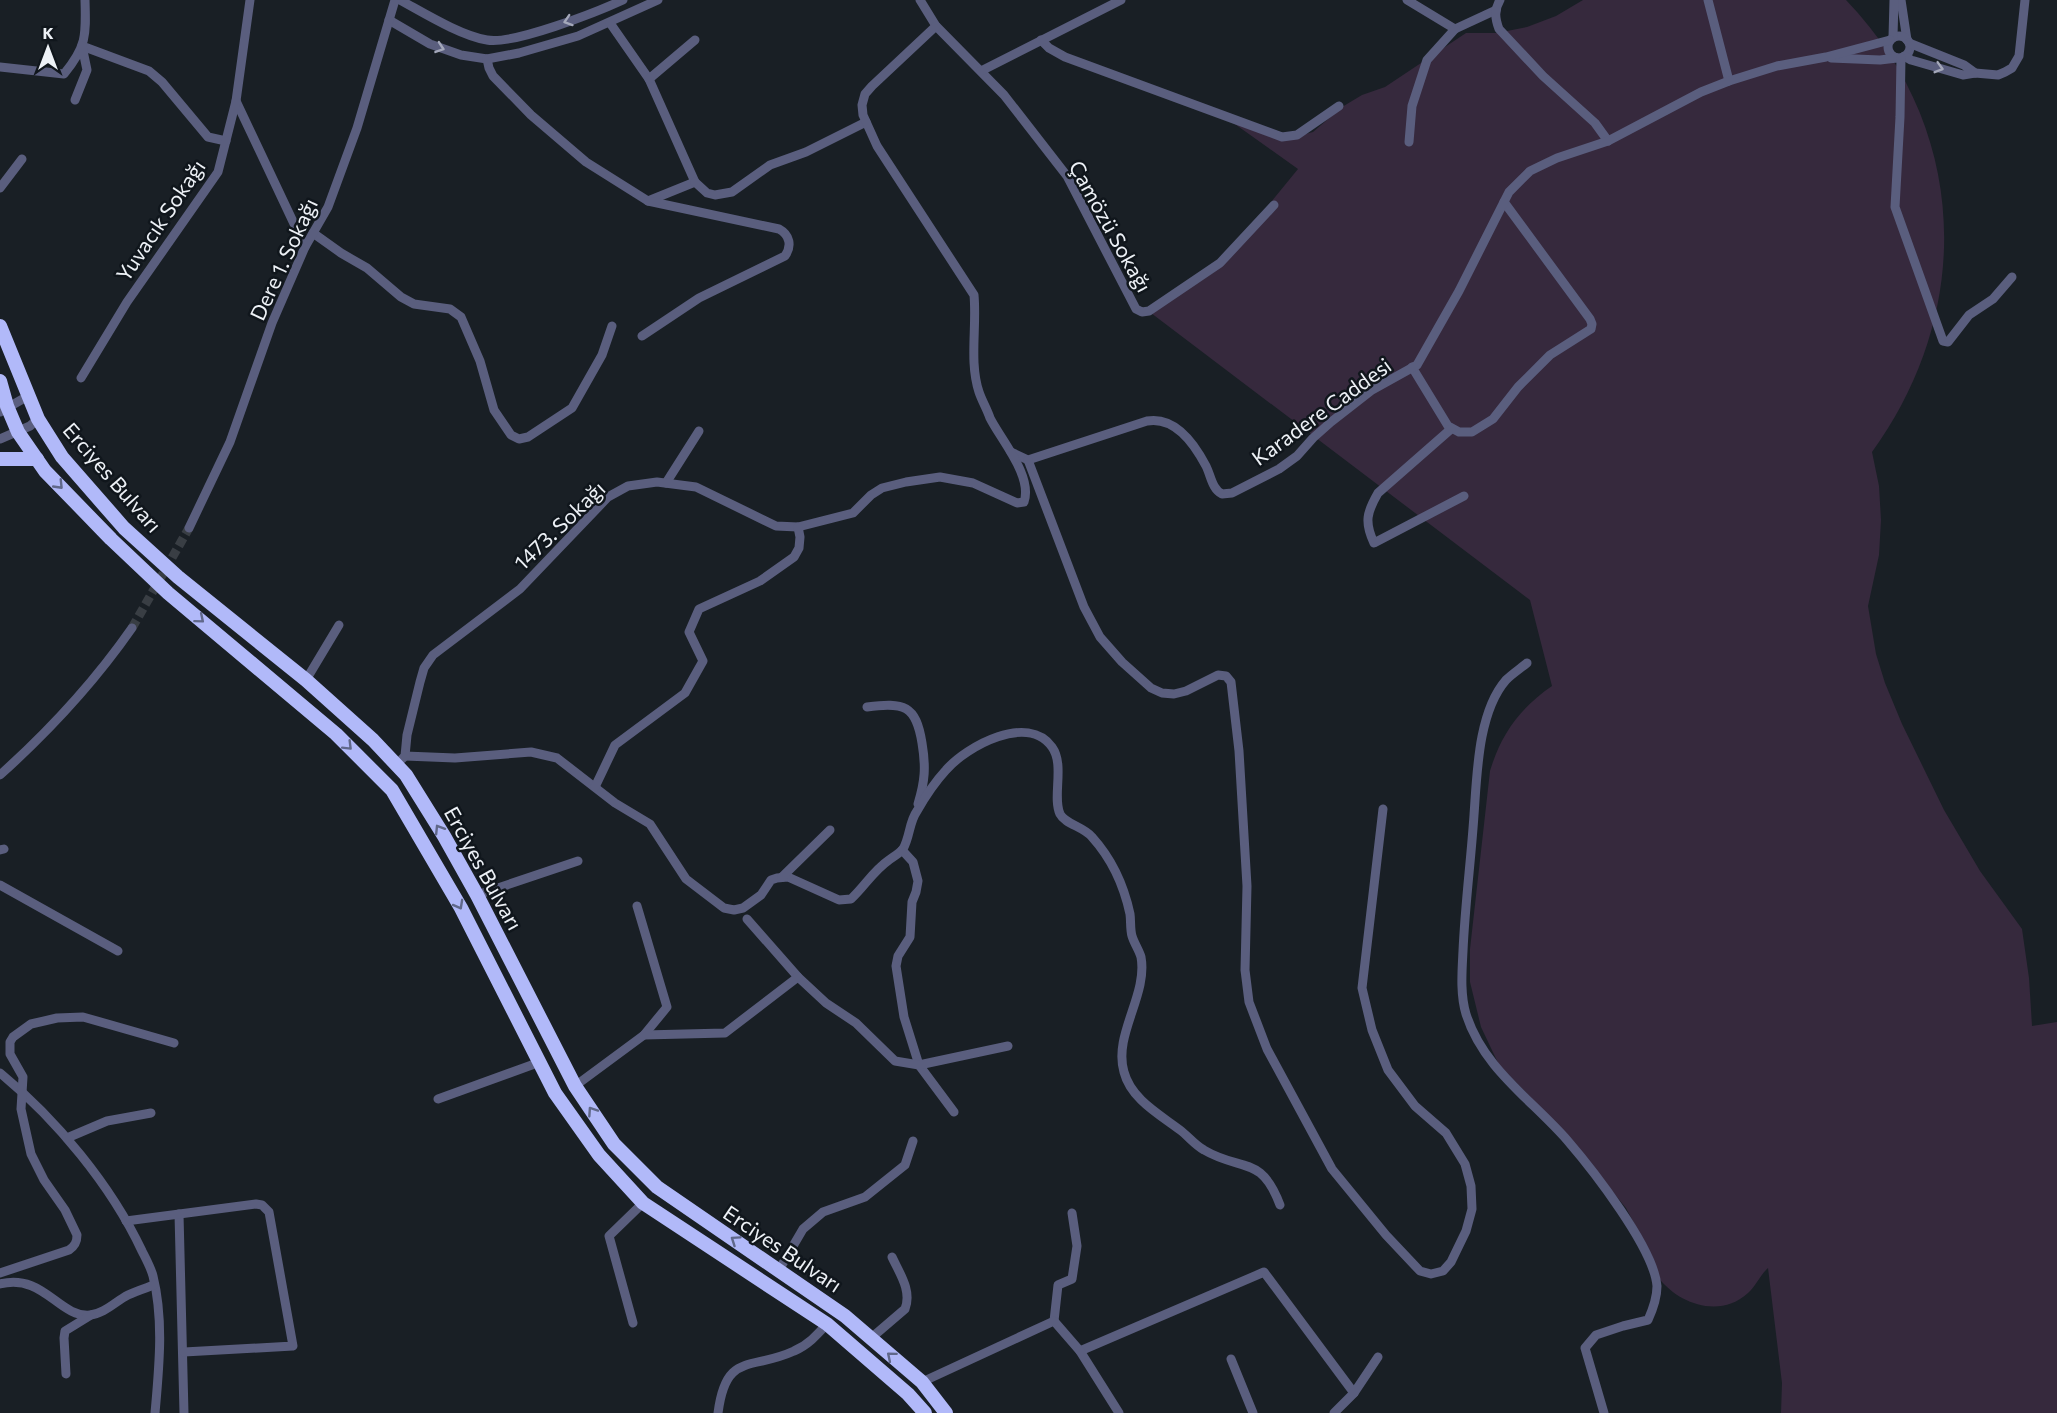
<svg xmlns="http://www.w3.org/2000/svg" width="2057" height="1413" font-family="Commissioner,sans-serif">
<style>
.green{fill:#36293d}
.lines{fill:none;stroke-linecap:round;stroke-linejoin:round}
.minor-tunnel{stroke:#393e44;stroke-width:9;stroke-dasharray:9 4.5;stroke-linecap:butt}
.minor{stroke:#5a5e7e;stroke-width:9}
.highway{stroke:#b1b9f9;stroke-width:14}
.oneway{stroke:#a4a8ba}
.oneway2{stroke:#60688a}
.labels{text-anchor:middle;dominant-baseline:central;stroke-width:5;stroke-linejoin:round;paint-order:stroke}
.street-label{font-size:21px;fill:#edf1f6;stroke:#10161c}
</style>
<rect width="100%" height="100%" fill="#191f25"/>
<path class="green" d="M1583,0h263c123,128 129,310 26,452l7,34 2,34 -2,35 -11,51 8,48 9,29 17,41 42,86 36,61 42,58 7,49 3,48 25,-4v391h-276l1,-30 -14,-115c-8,7 -12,18 -20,25 -28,26 -70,11 -90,-16l-16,-39 -16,-30 -36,-44 -42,-49 -49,-50 -18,-38 -11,-45v-33l20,-178c11,-37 30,-63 62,-85l-22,-86 -379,-287 63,-41 84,-103 -66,-47 66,14 15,-4 29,-25 20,-12 23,-8 81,-54h31l30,-6 29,-11z"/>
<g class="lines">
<path class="minor-tunnel" d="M132,628l57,-100"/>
<g class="minor">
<path d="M400,0c24,13 61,36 87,40 26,5 110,-28 136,-40"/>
<path d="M920,0l16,26 68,69 63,81 69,133 6,3 7,-1 71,-48 54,-58"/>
<path d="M1407,0l48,29 41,-19"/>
<path d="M1500,0c-6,10 -5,18 -1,29l44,47 52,47 13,18"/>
<path d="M1708,0l21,81"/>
<path d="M1901,0l6,40"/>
<path d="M389,20l41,24 31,11 26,4 32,-6 59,-17 80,-36"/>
<path d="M610,23l39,56 46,103 -47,19"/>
<circle cx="1899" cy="47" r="11"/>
<path d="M1893,37l1,-37"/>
<path d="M1041,40l8,8 16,9 217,80 15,-2 42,-29"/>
<path d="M1909,43l55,22 11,8"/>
<path d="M82,46l67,25 13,11 46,55 18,4"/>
<path d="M1904,56l7,4 52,15 12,-2 23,2 7,-3 7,-4 7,-12 6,-56"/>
<path d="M1831,58l49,2 17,-2"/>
<path d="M1901,58l-1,59 -5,90 48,134 5,1 21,-27 24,-16 19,-22"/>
<path d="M487,59l2,9 4,8 38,39 55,47 62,39 131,28c11,6 13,17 6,27l-86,42 -57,38"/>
<path d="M0,67l64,7c23,-28 22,-39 21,-74"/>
<path d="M981,71l140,-71"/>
<path d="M649,79l46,-39"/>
<path d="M75,100l12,-30 -5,-24"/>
<path d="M236,101l69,146"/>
<path d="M1409,142l3,-36 15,-46 28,-31"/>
<path d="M695,182l12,11 8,2 17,-3 38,-27 36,-13 60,-30"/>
<path d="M0,188l22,-29"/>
<path d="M313,233l28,20 26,15 34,29 13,7 36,5 11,8 19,44 14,49 17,25 8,4 9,-2 44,-29 30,-53 10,-29"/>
<path d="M1412,367l36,59 11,6h13l21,-13 25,-32 32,-32 41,-26 1,-5 -2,-5 -86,-117"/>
<path d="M81,378l46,-76 91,-130 18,-71 14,-101"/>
<path d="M0,412l28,-16"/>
<path d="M1451,429l-73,64c-11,19 -14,29 -4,50l90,-47"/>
<path d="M0,439l30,-13 8,-7"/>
<path d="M1011,452l17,8 119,-39c28,-5 47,22 59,45 5,10 6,23 16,28l10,-1 47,-24 18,-13 16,-18 18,-16 41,-32 45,-25 42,-74 50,-99 21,-21 27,-13 51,-17 93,-49 28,-11 48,-15 49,-9 64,-17"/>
<path d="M1028,460l56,147 16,30 22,25 29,26 11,5 12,1 12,-3 32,-16 8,1 5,6 8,69 8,135 -2,84 4,32 18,47 65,120 54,66 34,36 11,3 12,-3 8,-9 15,-31 6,-22 -1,-23 -6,-22 -19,-31 -31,-27 -27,-36 -16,-40 -10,-42 21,-179"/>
<path d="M666,483l33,-52"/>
<path d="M189,528l41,-86 42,-119 33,-76 23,-40 29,-79 38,-128"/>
<path d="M1527,663c-6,5 -15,11 -21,17 -28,32 -29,94 -32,135 -3,45 -9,90 -11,136 -1,20 -3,43 3,63 17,54 65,85 101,126 25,29 87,108 90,146 0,12 -4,23 -9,34l-25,6 -27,9 -11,13 19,65"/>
<path d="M306,680l33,-55"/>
<path d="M867,707c37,-5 49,-2 55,36 4,24 3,38 -4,61"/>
<path d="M405,756l50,2 76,-6 26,6 58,45 35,21 36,55 38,29 10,2 9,-2 18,-13 10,-15 6,-2 11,-1 51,23 12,-1c14,-13 22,-28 38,-39 4,-3 11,-7 14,-11 7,-12 6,-27 14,-38 8,-14 18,-29 29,-41 21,-24 82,-57 106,-23 13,18 0,50 8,67 5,10 24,13 32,23 19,21 32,49 38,77 1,7 0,15 2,22 2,7 7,14 9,21 7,38 -28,78 -17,115 7,27 35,42 56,58 8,6 15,15 24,20 37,22 57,4 76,55"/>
<path d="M402,759l3,-3 2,-21 13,-53 4,-14 9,-13 87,-66 88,-92 20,-11 29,-4 39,5 80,39 22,1 55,-14 18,-18 11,-7 24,-6 34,-5 33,6 44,20 7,-1c9,-26 -23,-62 -34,-84 -3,-9 -8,-17 -11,-26 -10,-30 -2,-65 -5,-97l-97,-149 -14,-31 -1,-10 3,-11 7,-8 64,-60"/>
<path d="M0,775c49,-44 95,-94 132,-147"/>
<path d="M595,787l20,-42 70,-52 18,-32 -14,-29 10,-23 61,-28 34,-24 5,-9 1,-11 -2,-10"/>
<path d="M0,850l4,-1"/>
<path d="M902,850l11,12 5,19 -2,11 -4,10 -2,35 -12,19 -2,10 8,51 15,48 35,47"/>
<path d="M782,877l48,-47"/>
<path d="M0,885l118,66"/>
<path d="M477,895l101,-34"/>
<path d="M747,919l51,58 28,26 30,20 39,38 24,4 89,-19"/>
<path d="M644,1035l81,-2 73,-56"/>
<path d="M0,1073c56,46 111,112 142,178 4,8 9,17 11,25 11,44 6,92 2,137"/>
<path d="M575,1086l69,-51 23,-28 -30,-101"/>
<path d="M438,1099l102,-37"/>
<path d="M67,1138l40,-17 44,-8"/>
<path d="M179,1214l5,199"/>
<path d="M126,1221l130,-17 6,1 7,7 24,134 -109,6"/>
<path d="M779,1270l24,-41 20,-17 42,-15 40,-32 8,-24"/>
<path d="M0,1273l69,-23c6,-4 8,-8 8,-15l-12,-25 -21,-30 -13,-26 -10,-45 2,-32 -13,-23v-12l3,-5 18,-13 26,-6 26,-1 91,26"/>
<path d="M0,1284c44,-11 59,34 90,31 14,-1 26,-14 38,-20 8,-4 18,-7 26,-10"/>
<path d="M1054,1321l4,-36 14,-6 5,-33 -5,-33"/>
<path d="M633,1323l-24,-87 34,-33"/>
<path d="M870,1339l35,-30c7,-18 -5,-35 -13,-52"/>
<path d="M1080,1351l184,-79 90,121"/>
<path d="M1231,1359l22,54"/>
<path d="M66,1374l-2,-36 1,-7 26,-16"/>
<path d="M922,1382l132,-61 26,30 39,62"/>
<path d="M718,1413c8,-62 33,-42 76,-62 14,-6 23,-16 33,-27"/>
<path d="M1334,1413l20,-20 24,-36"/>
</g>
<g class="highway">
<path d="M0,326l38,93 24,38 62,71 54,49 128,103 67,60 33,35 38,61 33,59 98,191 39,58 43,43 188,129 77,66 24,31"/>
<path d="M0,381l7,25 11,26 27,39 66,68 57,54 168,141 56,56 69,118 94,185 44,62 44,48 184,121 81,70 17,19"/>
<path d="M0,459h37"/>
</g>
</g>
<defs><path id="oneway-chevron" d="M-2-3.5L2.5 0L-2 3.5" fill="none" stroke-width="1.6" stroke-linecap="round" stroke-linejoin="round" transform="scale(1.5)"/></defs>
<g class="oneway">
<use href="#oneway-chevron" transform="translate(568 21) rotate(162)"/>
<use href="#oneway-chevron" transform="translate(440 48) rotate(19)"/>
<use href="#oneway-chevron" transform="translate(1939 68) rotate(16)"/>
</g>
<g class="oneway2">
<use href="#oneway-chevron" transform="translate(59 485) rotate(46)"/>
<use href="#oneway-chevron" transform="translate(200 619) rotate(40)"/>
<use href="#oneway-chevron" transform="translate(348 746) rotate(45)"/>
<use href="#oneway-chevron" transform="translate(439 829) rotate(-122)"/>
<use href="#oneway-chevron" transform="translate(459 905) rotate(61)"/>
<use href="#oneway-chevron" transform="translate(592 1111) rotate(-124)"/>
<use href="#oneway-chevron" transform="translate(735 1240) rotate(-146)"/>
<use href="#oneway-chevron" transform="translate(891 1356) rotate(-140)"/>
</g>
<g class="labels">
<g class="street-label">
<text transform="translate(160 220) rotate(-56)">Yuvacık Sokağı</text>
<text transform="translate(1111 226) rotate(61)">Çamözü Sokağı</text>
<text transform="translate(283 259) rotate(-65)">Dere 1. Sokağı</text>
<text transform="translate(1321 411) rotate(-36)">Karadere Caddesi</text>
<text transform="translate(113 477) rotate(49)">Erciyes Bulvarı</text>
<text transform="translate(559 525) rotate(-44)">1473. Sokağı</text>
<text transform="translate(484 868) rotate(61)">Erciyes Bulvarı</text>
<text transform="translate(783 1248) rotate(34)">Erciyes Bulvarı</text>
</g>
</g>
<g transform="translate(48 48)" stroke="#10161c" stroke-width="4.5" paint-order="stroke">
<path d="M0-4.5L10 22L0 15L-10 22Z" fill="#edf1f6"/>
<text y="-9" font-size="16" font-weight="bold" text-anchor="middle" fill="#edf1f6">K</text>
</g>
</svg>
